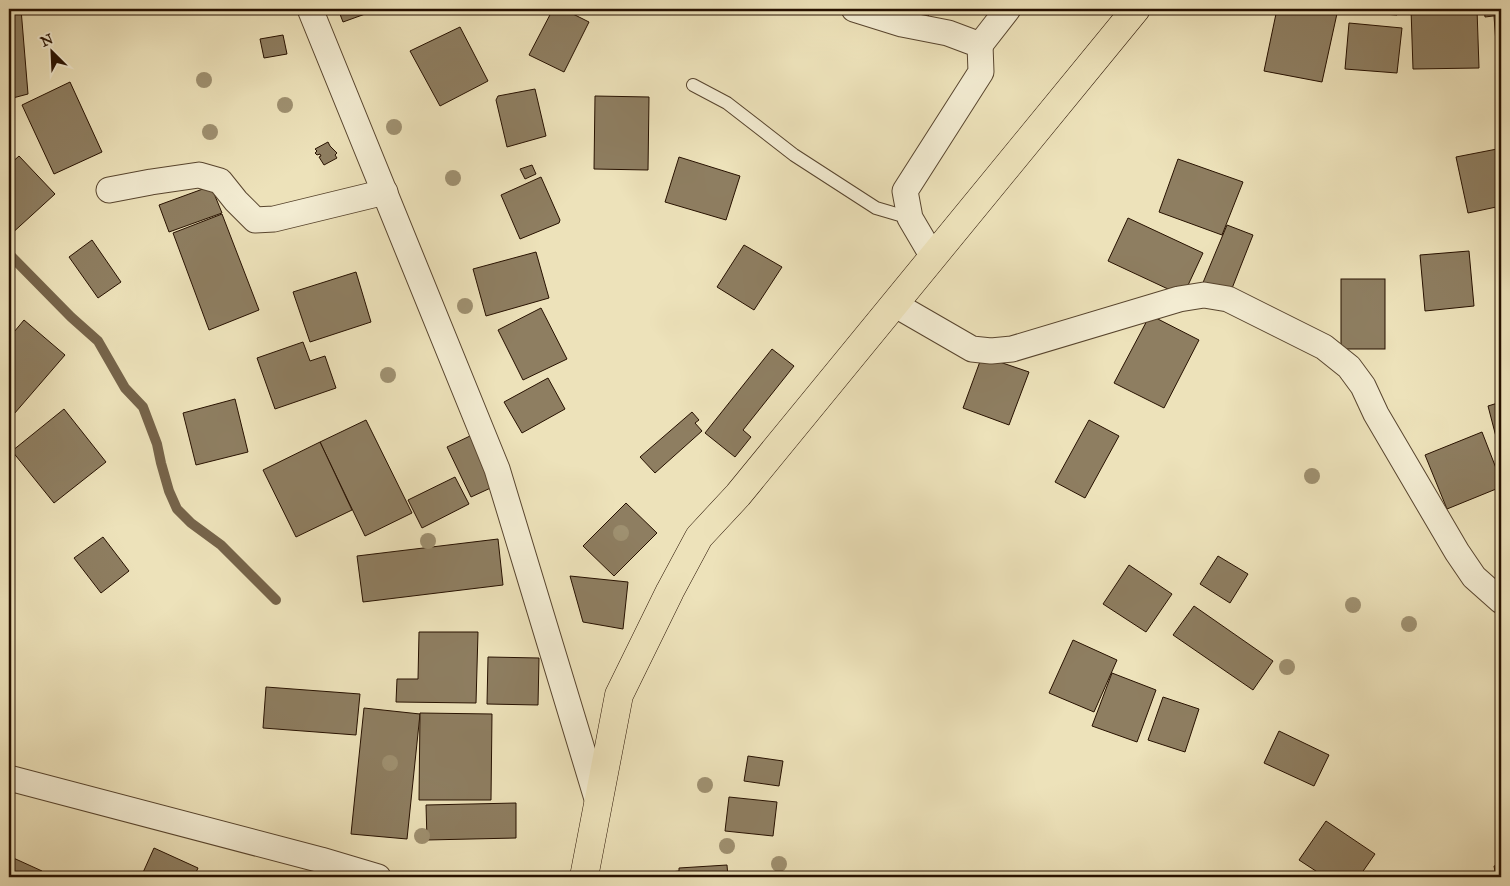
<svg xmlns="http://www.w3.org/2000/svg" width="1510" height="886" font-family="'IM FELL Great Primer',serif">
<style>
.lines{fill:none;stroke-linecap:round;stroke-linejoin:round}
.stream{stroke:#76644a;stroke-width:10}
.building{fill:#8e7e61;stroke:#271100}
.lane-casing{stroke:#58452e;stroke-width:14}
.street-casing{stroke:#58452e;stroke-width:27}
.primary-casing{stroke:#271100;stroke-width:29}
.lane{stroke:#f3ecd2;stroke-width:12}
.street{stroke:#f3ecd2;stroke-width:25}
.primary{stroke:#ede2ba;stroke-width:28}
.tree{fill:#9f9171}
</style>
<rect width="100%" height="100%" fill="#ede2ba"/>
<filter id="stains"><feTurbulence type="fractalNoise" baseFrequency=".004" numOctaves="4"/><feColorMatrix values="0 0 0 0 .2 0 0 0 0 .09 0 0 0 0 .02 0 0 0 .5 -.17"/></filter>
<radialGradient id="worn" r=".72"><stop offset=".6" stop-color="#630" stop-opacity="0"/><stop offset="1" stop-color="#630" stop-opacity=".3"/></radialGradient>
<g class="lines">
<path class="stream" d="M9,254l62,63 27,24 27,47 18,19 14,37 4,19 8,28 8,18 14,14 30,22 55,55"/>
</g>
<g class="building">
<path d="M9,9h12l7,85 -19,5z"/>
<path d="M338,9h41l-36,13z"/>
<path d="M553,9h10l26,13 -25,50 -35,-17z"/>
<path d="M884,9h47l-6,15z"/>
<path d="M1277,9h61l-16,73 -58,-11z"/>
<path d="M1371,9h27l-1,6 -27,-2z"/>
<path d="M1411,9h66l2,59 -66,1z"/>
<path d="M1484,9h17v6l-16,2z"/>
<path d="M1501,15v41l-4,1 -3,-41z"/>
<path d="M1349,23l53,5 -5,45 -52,-4z"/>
<path d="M460,27l28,54 -48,25 -30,-55z"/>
<path d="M283,35l4,19 -23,4 -4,-19z"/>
<path d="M70,82l32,70 -48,22 -32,-69z"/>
<path d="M535,89l11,47 -39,11 -11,-47 2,-4z"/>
<path d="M595,96l54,1 -1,73 -54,-1z"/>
<path d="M328,142l2,4 7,7 -2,2 2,3 -13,7 -5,-8 2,-1 -1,-2 -3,1 -2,-2 2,-2 -2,-2z"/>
<path d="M1497,149l4,18v39l-33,7 -12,-56z"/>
<path d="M19,156l36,38 -46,42v-71z"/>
<path d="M679,157l61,19 -14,44 -61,-18z"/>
<path d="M1178,159l65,23 -21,53 -63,-23z"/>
<path d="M532,165l4,9 -11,5 -5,-10z"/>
<path d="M541,177l19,43 -1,3 -39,16 -19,-44z"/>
<path d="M211,186l11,27 -53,19 -10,-27z"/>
<path d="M222,214l37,96 -50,20 -36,-97z"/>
<path d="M1128,218l75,35 -20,43 -75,-35z"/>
<path d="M1227,225l26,10 -24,61 -27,-11z"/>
<path d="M92,240l29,42 -23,16 -29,-41z"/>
<path d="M744,245l38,22 -28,43 -37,-23z"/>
<path d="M1469,251l5,55 -49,5 -5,-56z"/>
<path d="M536,252l13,46 -63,18 -13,-47z"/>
<path d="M356,272l15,50 -61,20 -17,-50z"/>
<rect x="1341" y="279" width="44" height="70"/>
<path d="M541,308l26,51 -44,21 -25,-50z"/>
<path d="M1150,315l49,25 -35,68 -50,-25z"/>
<path d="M24,320l41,35 -51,59 -5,-4v-72z"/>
<path d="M303,342l7,19 15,-5 11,32 -61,21 -18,-51z"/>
<path d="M772,349l22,17 -51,64 8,7 -16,20 -30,-24z"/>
<path d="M982,356l47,16 -20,53 -46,-17z"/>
<path d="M548,378l17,31 -43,24 -18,-31z"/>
<path d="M235,399l13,53 -52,13 -13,-52z"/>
<path d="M1501,402v54l-13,-50z"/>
<path d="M64,409l42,53 -52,41 -42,-52z"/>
<path d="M692,412l7,8 -4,3 7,8 -47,42 -15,-16z"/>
<path d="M366,420l46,93 -47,23 -45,-94z"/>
<path d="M1089,420l30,16 -34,62 -30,-16z"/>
<path d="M1482,432l19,49v6l-54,22 -22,-54z"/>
<path d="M470,436l25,50 -24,11 -24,-50z"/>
<path d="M320,442l32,68 -56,27 -33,-67z"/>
<path d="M455,477l14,27 -47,24 -14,-28z"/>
<path d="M626,503l31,30 -43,43 -31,-30z"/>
<path d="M103,537l26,34 -28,22 -27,-35z"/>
<path d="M498,539l5,46 -140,17 -6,-46z"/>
<path d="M1218,556l30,18 -18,29 -30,-19z"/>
<path d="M1129,565l43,29 -26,38 -43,-28z"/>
<path d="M570,576l58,6 -5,47 -40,-7z"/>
<path d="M1194,606l79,55 -20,29 -80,-55z"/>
<path d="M419,632h59l-2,71 -80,-1 1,-23h21z"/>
<path d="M1073,640l44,20 -23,52 -45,-19z"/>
<path d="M488,657l51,1 -1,47 -51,-1z"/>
<path d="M1112,673l44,17 -19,52 -45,-16z"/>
<path d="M266,687l94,7 -4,41 -93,-7z"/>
<path d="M1163,697l36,12 -14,43 -37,-12z"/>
<path d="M364,708l56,6 -13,125 -56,-5z"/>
<path d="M420,713l72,1 -1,86h-72z"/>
<path d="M1279,731l50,24 -15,31 -50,-23z"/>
<path d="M748,756l35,5 -4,25 -35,-5z"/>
<path d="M729,797l48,5 -4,34 -48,-5z"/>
<path d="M516,803v35l-89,2 -1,-35z"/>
<path d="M1326,821l49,33 -16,23h-34l-26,-17z"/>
<path d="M154,848l44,20 -4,9h-53z"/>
<path d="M9,856l33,15 -4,6h-29z"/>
<path d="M1501,864v13h-5l-2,-11z"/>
<path d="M727,865l1,12h-73l-1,-3 25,-3v-3z"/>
</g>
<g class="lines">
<g class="lane-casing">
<path id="lane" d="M693,85l34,18 67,52 82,53 34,10"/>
</g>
<g class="street-casing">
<g id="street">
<path d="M310,9l187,460 101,333"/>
<path d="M854,9l48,15 46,9 32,12 1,27 -76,119 5,27 23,39"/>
<path d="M980,45l28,-36"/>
<path d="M109,190l42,-8 48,-7 21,6 16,20 19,19 19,-1 111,-27"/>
<path d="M894,304l78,45 19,2 21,-2 167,-50 25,-4 24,4 96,48 25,20 14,19 13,28 81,138 17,25 27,24"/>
<path d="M9,778l312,82 57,17"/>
</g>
</g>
<g class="primary-casing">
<path id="primary" d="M584,877l35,-182 51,-104 29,-54 39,-42 398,-486"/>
</g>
<use href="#lane" class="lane"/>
<use href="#street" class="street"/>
<use href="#primary" class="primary"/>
</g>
<g class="tree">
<circle cx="204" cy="80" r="8"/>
<circle cx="285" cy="105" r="8"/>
<circle cx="394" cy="127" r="8"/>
<circle cx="210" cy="132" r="8"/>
<circle cx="453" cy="178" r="8"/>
<circle cx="465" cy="306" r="8"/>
<circle cx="388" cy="375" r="8"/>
<circle cx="1312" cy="476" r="8"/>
<circle cx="621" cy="533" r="8"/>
<circle cx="428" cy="541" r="8"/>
<circle cx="1353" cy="605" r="8"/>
<circle cx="1409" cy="624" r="8"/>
<circle cx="1287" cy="667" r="8"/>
<circle cx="390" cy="763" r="8"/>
<circle cx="705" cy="785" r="8"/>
<circle cx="422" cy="836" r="8"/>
<circle cx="727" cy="846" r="8"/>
<circle cx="779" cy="864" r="8"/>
</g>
<rect width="1510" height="886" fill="none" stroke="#ede2ba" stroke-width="30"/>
<rect x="10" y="10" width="1490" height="866" fill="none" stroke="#271100" stroke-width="2.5"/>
<rect x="15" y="15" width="1480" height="856" fill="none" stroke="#271100"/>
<g transform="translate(52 52) rotate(336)" stroke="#f3ecd2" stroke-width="4" paint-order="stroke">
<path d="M0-4L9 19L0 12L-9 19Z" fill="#271100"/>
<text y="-8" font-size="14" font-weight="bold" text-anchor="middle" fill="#271100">N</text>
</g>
<rect width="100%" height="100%" filter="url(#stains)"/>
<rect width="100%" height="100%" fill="url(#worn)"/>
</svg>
